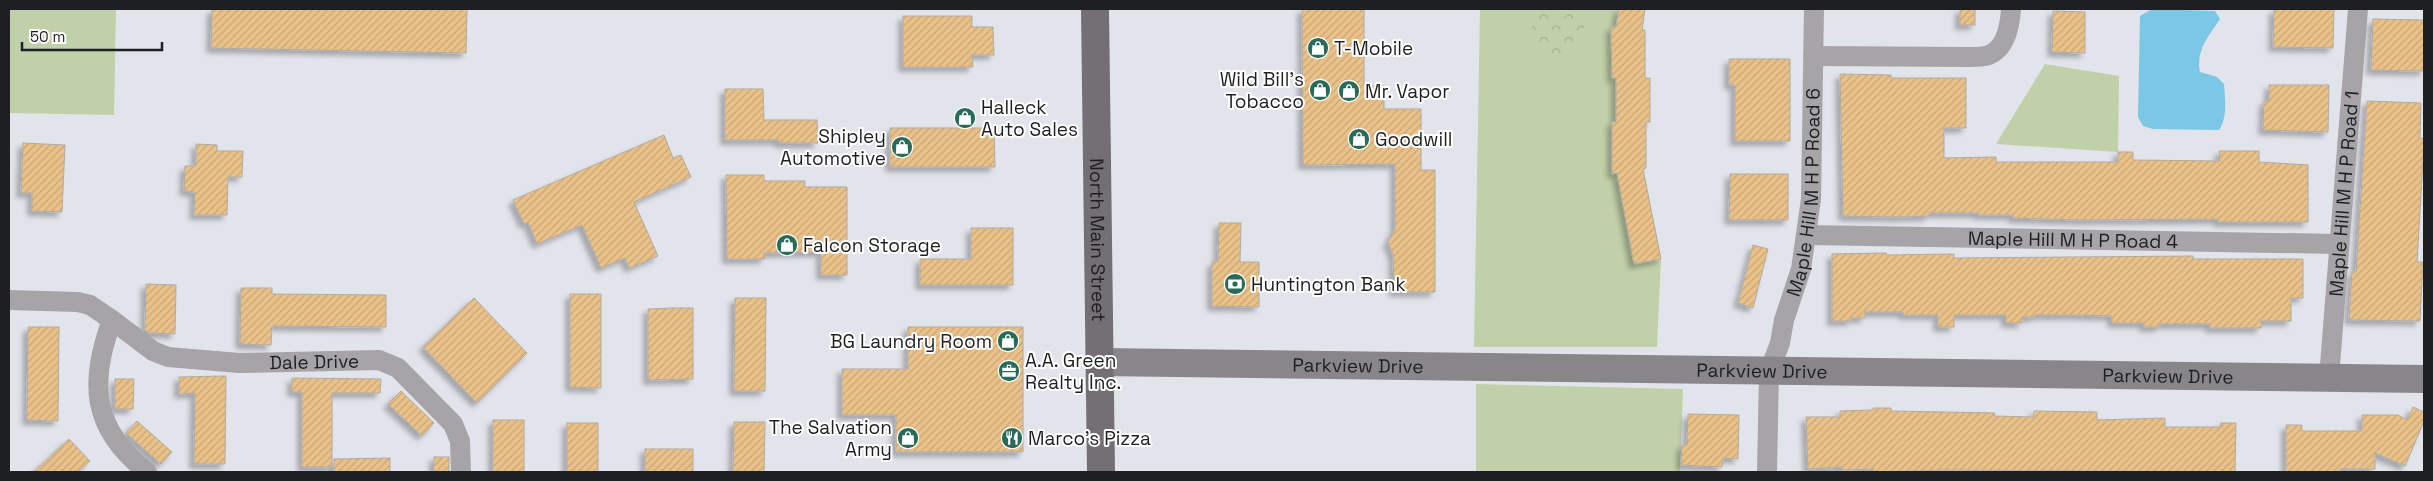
<svg xmlns="http://www.w3.org/2000/svg" width="2433" height="481" font-family="'Space Grotesk',sans-serif">
<style>
.green{fill:#c0d0a9}
.forest{fill:url(#forest-crowns)}
.water{fill:#7bc7e6}
.building{fill:url(#building-hatch);stroke:#b0aba5;filter:url(#shadow)}
.lines{fill:none;stroke-linecap:round;stroke-linejoin:round}
.street{stroke:#a7a4a7;stroke-width:20}
.secondary{stroke:#898689;stroke-width:28}
.primary{stroke:#736f74;stroke-width:28}
.labels{text-anchor:middle;dominant-baseline:central;stroke-width:4;stroke-linejoin:round;paint-order:stroke}
.poi-label{font-size:19px;fill:#1e1f22;stroke:#fff;text-anchor:start}
.street-label{font-size:19px;fill:#1e1f22;stroke:#fff}
</style>
<defs>
<pattern id="forest-crowns" width="20" height="18" patternUnits="userSpaceOnUse" patternTransform="scale(1.25)"><rect width="20" height="18" fill="#c0d0a9"/><path d="M2 6a3 3 0 1 1 6 0M12 15a3 3 0 1 1 6 0" fill="none" stroke="#a5b291"/></pattern>
<pattern id="building-hatch" width="6" height="6" patternUnits="userSpaceOnUse" patternTransform="scale(1.25)"><rect width="6" height="6" fill="#eac289"/><path d="M-1 1l2-2M0 6l6-6M5 7l2-2" fill="none" stroke="#c8a676"/></pattern>
<filter id="shadow"><feDropShadow dx="-4.5" dy="4.5" stdDeviation="2.5" flood-color="#0004"/></filter>
</defs>
<rect width="100%" height="100%" fill="#e2e4eb"/>
<g class="green">
<path d="M9,9h107l-2,106 -105,-2z"/>
<path d="M1480,9h139l-3,18h-5l1,51h4v44h-4v51h5l17,91 27,-5 -4,88h-183z"/>
<path d="M2045,64l74,12 -1,76 -122,-8z"/>
<path d="M1476,384l207,5 -3,83h-204z"/>
</g>
<path class="forest" d="M1530,9h54l3,4 -3,16 -16,23 -17,2 -18,-14z"/>
<path class="water" d="M2152,9l63,2 5,8c-12,18 -24,31 -20,53l17,5 7,7c1,15 4,33 -5,46l-66,-1 -10,-3 -5,-9 2,-101z"/>
<g class="building">
<path d="M212,9h255l-1,44 -255,-5z"/>
<path d="M1302,9h62v77h20v23h37v61h14v122h-41l-1,-37 -5,-13 7,-13v-65l-92,1z"/>
<path d="M1619,9h26l-3,21h3v48h5v44h-4v46l-3,1 18,90 -27,5 -17,-91 -5,1v-52h4v-44h-4l-1,-51h5z"/>
<rect x="1960" y="9" width="15" height="16"/>
<path d="M2274,9h60l-1,39 -60,-1z"/>
<path d="M2053,11l32,1v41l-33,-1z"/>
<path d="M903,16h69v11h21l1,28h-22l1,12h-70z"/>
<path d="M2373,19l51,1v51l-53,-1z"/>
<path d="M1729,59h61v82h-55v-56h-6z"/>
<path d="M1840,74l51,1v3h75v50h-22v30l52,-1v5h122v-10h15v8l87,1 -1,-10h40v11l49,3v57h-90v-3l-137,1 -68,-2v-3h-35v-2h-49v3l-33,1 -53,-1z"/>
<path d="M2269,85h60l-1,47 -65,-2 1,-29h5z"/>
<path d="M725,89h38l1,31h53l1,23h-39v-3h-54z"/>
<path d="M2367,101l54,2 -1,35 4,1v5l-7,118h6l-3,59 -71,-1 3,-48h4z"/>
<path d="M890,128h104l1,39h-105z"/>
<path d="M664,135l9,23 8,-3 10,22 -57,25 24,54 -29,12 -4,-10 -24,10 -19,-43 -45,19 -9,-22 -4,2 -11,-24z"/>
<path d="M23,143l42,2 -3,67 -30,-1v-18h-11z"/>
<path d="M196,144l21,1v6h26l-1,26h-14l-1,38h-33l1,-23 -11,-1 1,-25h11z"/>
<path d="M1730,174h58v46h-59z"/>
<path d="M726,175h38v6h41v6h42v88h-26v-23l-57,1 1,6h-38z"/>
<path d="M1219,223h22l-1,39h19v45l-47,-1v-44h6z"/>
<path d="M971,228h42v57h-93v-26h51z"/>
<path d="M1753,245l15,4 -15,59 -15,-5z"/>
<path d="M1886,253v2l68,-1v4l239,-2v3h110v39h-12v23h-30v7h-51v-4h-50v3h-16v-4h-32v-7l-36,-1h-41v2h-13v6h-16v-8h-52v12h-16v-12h-35v-3h-38v6h-14v3h-19v-67z"/>
<path d="M146,284l30,1 -1,49 -26,-1 -4,-3z"/>
<path d="M241,288h31v6l114,1v32l-114,-1 -1,19 -31,-1z"/>
<path d="M570,294h31v94l-31,-1z"/>
<path d="M474,298l53,55 -50,50 -54,-56z"/>
<path d="M735,298h31l-1,93h-31z"/>
<path d="M674,308h19v71l-45,1v-71z"/>
<path d="M28,327h31l-1,94 -31,-1z"/>
<path d="M908,327h115v125h-127v-37h-54v-46h66z"/>
<path d="M226,376l-1,88h-31l1,-71 -16,1v-17z"/>
<path d="M292,378l89,1 -1,14h-48v74h-30v-75h-10z"/>
<path d="M115,379h19l-1,30h-18z"/>
<path d="M401,391l33,32 -12,13 -34,-32z"/>
<path d="M2413,407l11,5v9l-19,45 -30,-13v16h-35v3h-54v-47h16v6h60v-16h36l9,5z"/>
<path d="M1873,408h18v3l104,2 -1,3 39,1 1,-6 63,1v8l68,-2v9h55l1,-4h15l-1,49 -291,-2 -70,2v-3l-32,1v-3l-34,2 -2,-52h34v-6l33,-1z"/>
<path d="M1688,414l51,1 -1,44 -15,-1 -1,9 -41,-2 1,-20h5z"/>
<rect x="493" y="420" width="31" height="52"/>
<path d="M137,421l35,31 -11,12 -35,-31z"/>
<path d="M734,422h31l-1,50h-31z"/>
<rect x="567" y="423" width="31" height="49"/>
<path d="M69,439l21,22 -12,11h-44z"/>
<rect x="645" y="449" width="48" height="23"/>
<rect x="434" y="457" width="15" height="15"/>
<path d="M390,458v14h-56v-13z"/>
</g>
<g class="lines">
<g class="street">
<path d="M1813,56l156,1c6,0 15,0 20,-2 17,-7 21,-30 22,-46"/>
<path id="s1" d="M1807,235l532,9"/>
<path d="M9,300l69,2 12,3 22,15c-23,62 -21,108 35,152"/>
<path id="s2" d="M112,320l41,31 15,6 71,6 140,-3 19,8 55,56 7,17 1,31"/>
<path id="s3" d="M2329,378l29,-369"/>
<path id="s4" d="M1767,472l2,-100 11,-29 4,-23 17,-51 10,-70 3,-190"/>
</g>
<path class="secondary" id="s5" d="M1100,362l1324,17"/>
<path class="primary" id="s6" d="M1095,9l6,463"/>
</g>
<defs>
<g id="shop-disc" transform="scale(1.125)"><circle r="9.5" fill="#296a59" stroke="#fff"/><path d="M-5-2.5h2.3a2.7 3.5 0 0 1 5.4 0H5L5.5 6h-11ZM-1.5-2.5h3a1.5 2.3 0 0 0-3 0Z" fill="#fff"/></g>
<g id="bank-disc" transform="scale(1.125)"><circle r="9.5" fill="#296a59" stroke="#fff"/><path d="M-6-4H6V4H-6ZM0-2.3a2.3 2.3 0 1 0 0 4.6a2.3 2.3 0 1 0 0-4.6Z" fill="#fff"/></g>
<g id="office-disc" transform="scale(1.125)"><circle r="9.5" fill="#296a59" stroke="#fff"/><path d="M-6-3h4V-5.5h4V-3h4V5H-6ZM-1-4.5V-3h2v-1.5ZM-6 0V1H6V0Z" fill="#fff"/></g>
<g id="restaurant-disc" transform="scale(1.125)"><circle r="9.5" fill="#296a59" stroke="#fff"/><path d="M-5-6h1v4h1v-4h1v4h1v-4h1v5L-1.5 .5V6h-2V.5L-5-1ZM5-6V6H3V1.5H1.5Q1.5-4 5-6Z" fill="#fff"/></g>
</defs>
<g fill-rule="evenodd">
<use href="#shop-disc" x="1318" y="48"/>
<use href="#shop-disc" x="1320" y="90"/>
<use href="#shop-disc" x="1349" y="91"/>
<use href="#shop-disc" x="965" y="118"/>
<use href="#shop-disc" x="1359" y="139"/>
<use href="#shop-disc" x="902" y="147"/>
<use href="#shop-disc" x="787" y="245"/>
<use href="#bank-disc" x="1235" y="284"/>
<use href="#shop-disc" x="1008" y="341"/>
<use href="#office-disc" x="1009" y="371"/>
<use href="#shop-disc" x="908" y="438"/>
<use href="#restaurant-disc" x="1012" y="438"/>
</g>
<g class="labels">
<g class="poi-label">
<text x="1334" y="48">T-Mobile</text>
<text x="1304" y="79" text-anchor="end">Wild Bill's<tspan x="1304" dy="22">Tobacco</tspan></text>
<text x="1365" y="91">Mr. Vapor</text>
<text x="981" y="107">Halleck<tspan x="981" dy="22">Auto Sales</tspan></text>
<text x="886" y="136" text-anchor="end">Shipley<tspan x="886" dy="22">Automotive</tspan></text>
<text x="1375" y="139">Goodwill</text>
<text x="803" y="245">Falcon Storage</text>
<text x="1251" y="284">Huntington Bank</text>
<text x="992" y="341" text-anchor="end">BG Laundry Room</text>
<text x="1025" y="360">A.A. Green<tspan x="1025" dy="22">Realty Inc.</tspan></text>
<text x="892" y="427" text-anchor="end">The Salvation<tspan x="892" dy="22">Army</tspan></text>
<text x="1028" y="438">Marco’s Pizza</text>
</g>
<g class="street-label">
<text stroke="none"><textPath href="#s4" startOffset="285">Maple Hill M H P Road 6</textPath></text>
<text stroke="none"><textPath href="#s3" startOffset="185">Maple Hill M H P Road 1</textPath></text>
<text stroke="none"><textPath href="#s1" startOffset="266">Maple Hill M H P Road 4</textPath></text>
<text stroke="none"><textPath href="#s6" startOffset="231">North Main Street</textPath></text>
<text stroke="none"><textPath href="#s2" startOffset="214">Dale Drive</textPath></text>
<text stroke="none"><textPath href="#s5" startOffset="258">Parkview Drive</textPath></text>
<text stroke="none"><textPath href="#s5" startOffset="662">Parkview Drive</textPath></text>
<text stroke="none"><textPath href="#s5" startOffset="1068">Parkview Drive</textPath></text>
</g>
</g>
<rect width="2433" height="481" fill="none" stroke="#1e1f22" stroke-width="20"/>
<path d="M22 42v8h140v-8" fill="none" stroke="#1e1f22" stroke-width="2.5"/>
<text x="30" y="42" font-size="15" fill="#1e1f22" stroke="#ffffff" stroke-width="4" paint-order="stroke">50 m</text>
</svg>
